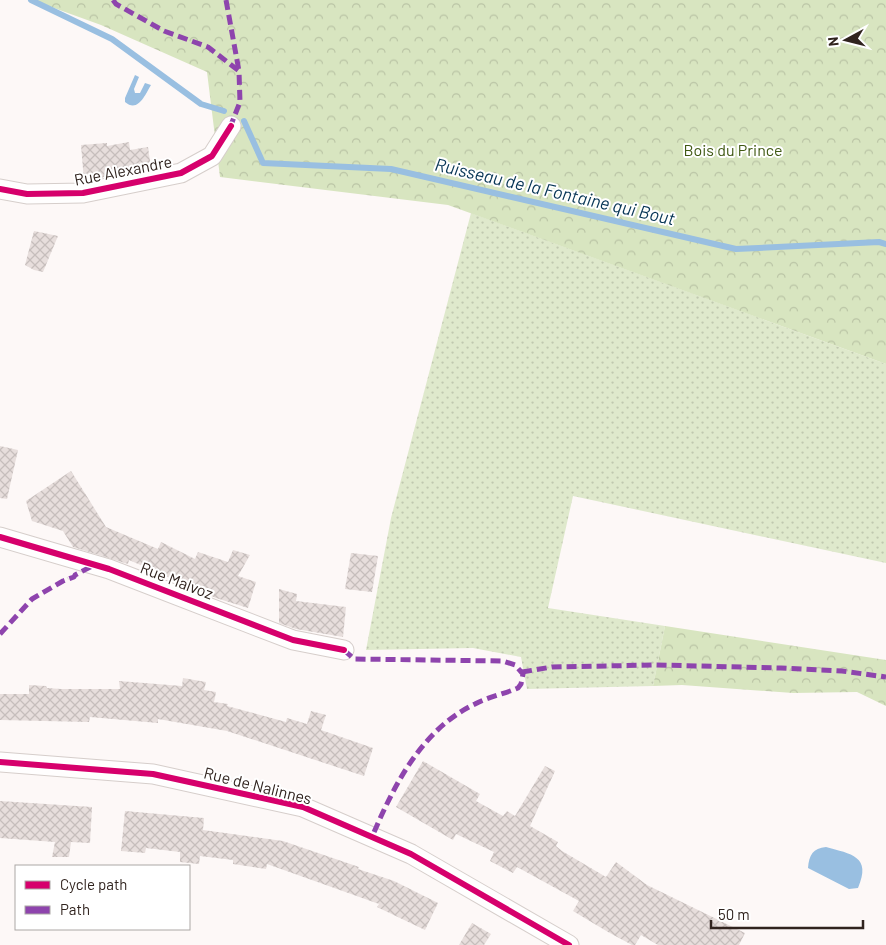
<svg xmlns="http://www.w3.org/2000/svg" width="886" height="945" font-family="Barlow,sans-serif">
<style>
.grass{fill:url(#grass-dots)}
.forest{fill:url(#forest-crowns)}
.water{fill:#99bfe1}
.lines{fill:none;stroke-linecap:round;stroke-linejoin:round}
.stream{stroke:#99bfe1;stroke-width:6}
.building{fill:url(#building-cross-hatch)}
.street-casing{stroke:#d6cecb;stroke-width:21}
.path{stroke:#e2e0e0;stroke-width:3;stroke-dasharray:1 4;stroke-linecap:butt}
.street{stroke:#fffefe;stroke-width:19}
.quiet{stroke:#8e44ad;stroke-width:5;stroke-dasharray:10 5;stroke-linecap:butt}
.cycleway-casing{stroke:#fff;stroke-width:9}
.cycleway{stroke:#d6006c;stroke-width:6}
.labels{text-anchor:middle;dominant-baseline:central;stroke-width:4;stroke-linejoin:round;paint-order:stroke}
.park-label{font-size:16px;fill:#405913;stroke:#fff}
.street-label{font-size:16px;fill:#30231e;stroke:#fff}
.water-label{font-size:18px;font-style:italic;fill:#073555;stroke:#fff}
</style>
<defs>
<pattern id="grass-dots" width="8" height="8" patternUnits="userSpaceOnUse" patternTransform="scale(1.25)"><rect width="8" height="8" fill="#dfe9cc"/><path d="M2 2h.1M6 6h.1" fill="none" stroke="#c0c8af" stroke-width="1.8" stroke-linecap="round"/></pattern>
<pattern id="forest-crowns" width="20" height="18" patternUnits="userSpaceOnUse" patternTransform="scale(1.25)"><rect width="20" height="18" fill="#d8e5c0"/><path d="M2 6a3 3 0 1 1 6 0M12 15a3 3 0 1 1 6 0" fill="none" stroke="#bac4a5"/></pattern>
<pattern id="building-cross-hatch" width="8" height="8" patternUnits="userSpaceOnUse" patternTransform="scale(1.25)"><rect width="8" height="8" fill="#e7dedc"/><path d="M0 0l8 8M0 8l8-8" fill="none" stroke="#c6bebc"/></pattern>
</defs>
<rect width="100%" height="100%" fill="#fdf8f7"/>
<path class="grass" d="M471,213l415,151v199l-313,-67 -25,112 117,18 -12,60 -126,3 -6,-32 -48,-9 -107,2 25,-132z"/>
<g class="forest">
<path d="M32,0h854v364l-438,-159 -228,-28 -13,-105 -106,-47z"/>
<path d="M665,626l221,34v46l-29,-14 -64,1 -111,-8 -29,1z"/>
</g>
<g class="water">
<path d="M135,75l4,2 -5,12 1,4h5l5,-10 6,2c-6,10 -13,28 -26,17v-4z"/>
<path d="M826,847c25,7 46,9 32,41l-9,1 -41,-21c1,-13 5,-20 18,-21z"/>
</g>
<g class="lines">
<g class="stream">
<path d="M31,0l81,39 89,65 23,7"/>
<path d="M244,121l19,42 128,6 345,80 143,-7 7,2"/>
</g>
</g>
<g class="building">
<path d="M129,142l1,8 18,-3 3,21 -67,13 -3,-36 26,-2v3z"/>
<path d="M34,231l24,5 -15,36 -9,-2 -9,-5z"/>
<path d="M0,446l18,4 -11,49 -7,-1z"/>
<path d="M71,471l35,56 52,22 3,-7 34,17 3,-7 30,10 5,-12 17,5 -12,21 18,6 -8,26 -32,-10 -87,-38 -1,4 -55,-17 -10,-16 -31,-10 -6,-20z"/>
<path d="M351,553l27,3 -6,36 -27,-3z"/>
<path d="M279,589l18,5 -1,7 50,6 -3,30 -47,-8 -17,-6z"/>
<path d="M183,678l23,4 -2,8 12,2 -2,10 14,2 -1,2 59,16 1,-4 20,6 4,-13 15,4 -5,15 52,18 -9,28 -137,-45 -69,-12v4l-68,-6 -1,5 -89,-2v-26h29v-9l17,1 1,2 14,1h59l-1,-8 63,5z"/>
<path d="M423,761l57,33 -4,7 27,15 4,-5 8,5 30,-50 10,5 -25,55 28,16 -2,4 6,5 44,26 10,-15 31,23 98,48 -6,12h-81l-17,-10 -6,10h-3l-24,-13 -35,-21 6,-10 -62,-34 -4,6 -23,-12 4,-9 -38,-18 -3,6 -57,-33z"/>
<path d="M0,801l92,6 -2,36 -19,-1 -2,15h-17l3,-15 -55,-4z"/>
<path d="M125,811l79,7 -1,12 80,11 76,26 -1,2 36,12 44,22 -13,27 -48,-23 2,-3 -112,-40 -1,5 -33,-5v-4l-33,-4 -1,8 -19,-2v-10l-34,-4 -1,5 -24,-2z"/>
<path d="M472,923l19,11 -7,11h-25z"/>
</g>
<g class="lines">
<g class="street-casing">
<g id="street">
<path d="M0,189l27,5 56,-1 98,-20 31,-17 19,-30"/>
<path d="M0,537l109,32 184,71 51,10"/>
<path d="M0,762l153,12 150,33 108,47 158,91"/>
</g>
</g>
<path class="path" d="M63,581l7,-4"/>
<use href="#street" class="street"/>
<g class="quiet">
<path d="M113,0l3,4 48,27 44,16 31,24 1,31 -11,28"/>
<path d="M226,0l13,71"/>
<path d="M0,634l32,-35 31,-18 11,-4 1,-2 19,-10"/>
<path d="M344,650l10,9 149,2 12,4 8,9 -2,10 -3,4c-14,6 -30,9 -43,16 -53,25 -81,81 -103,133"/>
<path d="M522,672l30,-5 104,-2 125,3 61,3 44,6"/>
</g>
<g class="cycleway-casing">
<g id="cycleway">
<path d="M0,189l27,5 56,-1 98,-20 31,-17 19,-30"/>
<path d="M0,537l109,32 184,71 51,10"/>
<path d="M0,762l153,12 150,33 108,47 158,91"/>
</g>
</g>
<use href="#cycleway" class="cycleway"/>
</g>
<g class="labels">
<g class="park-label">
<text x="733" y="149">Bois du Prince</text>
</g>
<g class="street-label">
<text transform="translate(123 170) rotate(-11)">Rue Alexandre</text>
<text transform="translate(177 580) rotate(21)">Rue Malvoz</text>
<text transform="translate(258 785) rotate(14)">Rue de Nalinnes</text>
</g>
<g class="water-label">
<text transform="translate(555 191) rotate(13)">Ruisseau de la Fontaine qui Bout</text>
</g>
</g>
<rect x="15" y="865" width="175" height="65" fill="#ffffff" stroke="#aca7a5"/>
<rect x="25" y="881" width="25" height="8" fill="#d6006c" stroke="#aca7a5"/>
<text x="60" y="890" font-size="15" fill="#30231e">Cycle path</text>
<rect x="25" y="906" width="25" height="8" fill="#8e44ad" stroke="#aca7a5"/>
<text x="60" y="915" font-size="15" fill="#30231e">Path</text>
<g transform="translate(846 40) rotate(263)" stroke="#ffffff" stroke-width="4" paint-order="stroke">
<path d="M0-4L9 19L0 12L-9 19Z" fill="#30231e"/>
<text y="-8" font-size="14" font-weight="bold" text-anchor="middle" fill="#30231e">N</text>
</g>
<path d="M711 920v8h152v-8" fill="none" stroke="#30231e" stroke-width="2.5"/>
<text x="718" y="920" font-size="15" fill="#30231e" stroke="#ffffff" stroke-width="4" paint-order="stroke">50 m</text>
</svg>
